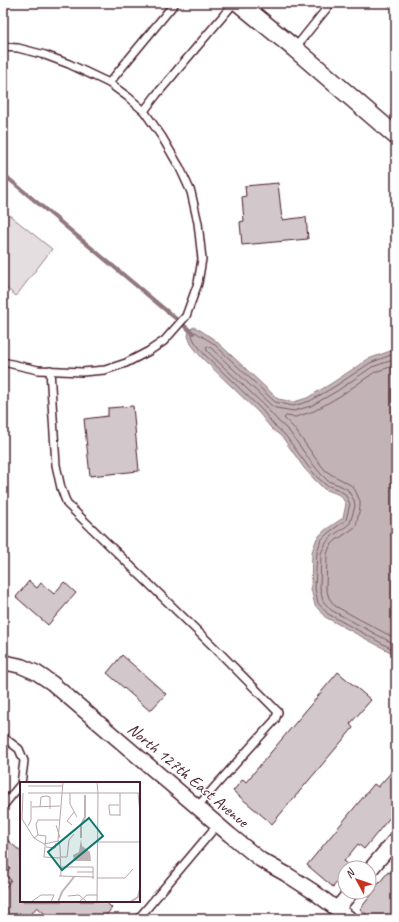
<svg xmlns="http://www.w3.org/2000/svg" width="399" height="922" font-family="Caveat,sans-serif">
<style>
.green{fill:#e5dee0;stroke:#987e86}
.water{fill:#c1b3b6;stroke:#91787e}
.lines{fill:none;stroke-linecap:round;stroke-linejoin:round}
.shore{stroke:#7a5a63;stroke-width:1}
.stream{stroke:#91787e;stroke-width:4}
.building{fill:#d2c7cb;stroke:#4a1f2b}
.service-casing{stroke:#4a1f2b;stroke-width:10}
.minor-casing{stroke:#4a1f2b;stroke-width:17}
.tertiary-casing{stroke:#4a1f2b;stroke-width:20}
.service{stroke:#fff;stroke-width:7}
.minor{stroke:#fff;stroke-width:14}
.tertiary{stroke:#fff;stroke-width:17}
.labels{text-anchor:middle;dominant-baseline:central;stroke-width:3;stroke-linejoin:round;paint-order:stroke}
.street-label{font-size:17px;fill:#4a1f2b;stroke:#fff}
.inset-river{fill:none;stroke:#c1b3b6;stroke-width:2}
.inset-road{fill:none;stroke:#b7a5aa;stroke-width:1}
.view{fill:#0f766e;fill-opacity:0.15;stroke:#0f766e;stroke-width:2}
.inset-edge{fill:none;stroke:#4a1f2b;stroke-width:2}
</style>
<rect width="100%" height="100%" fill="#fff"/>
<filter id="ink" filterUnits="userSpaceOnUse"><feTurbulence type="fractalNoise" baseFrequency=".025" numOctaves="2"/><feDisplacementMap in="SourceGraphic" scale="8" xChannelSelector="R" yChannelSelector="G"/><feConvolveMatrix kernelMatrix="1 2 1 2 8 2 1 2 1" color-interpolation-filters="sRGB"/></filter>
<g filter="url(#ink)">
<path class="green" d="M3,210l49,39 -36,47 -13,-11z"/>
<path class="water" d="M194,327l6,3 15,10 63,59 16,3 13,-4 25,-15 36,-24 28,-10v306l-71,-38 -10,-12 -4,-16 1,-37 5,-14 8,-8 18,-12 3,-14 -5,-8 -6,-3 -11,-4 -9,-9 -11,-12 -21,-30 -12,-10 -12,-15 -57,-55 -11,-14 -3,-8 1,-6z"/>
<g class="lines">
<g class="shore">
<path d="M396,353l-26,10 -36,24 -24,14 -17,5 -18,-4 -62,-59 -18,-11 -2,1 -1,3 3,6 10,13 57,55 12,15 11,10 22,30 10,12 9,8 11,4 8,5 5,10 -4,16 -18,13 -7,7 -4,12 -2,36 3,15 10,11 68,37"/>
<path d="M396,359l-24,8 -35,24 -26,15 -17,5 -18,-3 -4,-2 -62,-59 -3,-1 -1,2 2,4 57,54 13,15 11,10 22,31 10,12 7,7 11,4 8,4 7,11 1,6 -5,17 -2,2 -17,12 -5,6 -5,10 -1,35 3,13 8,9 65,35"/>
<path d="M396,365l-21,7 -35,24 -26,15 -18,6 -10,-1 -2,2 10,10 22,31 9,11 7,5 10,5 10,6 3,4 5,11v6l-4,19 -5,4 -16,11 -5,5 -3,8 -1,34 3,10 6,8 61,33"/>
</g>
<path class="stream" d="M3,174l190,159"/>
</g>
<g class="building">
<path d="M278,183l4,37 24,-3 2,22 -66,6 -2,-23 4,-1 -2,-24 4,-1 -1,-10z"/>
<path d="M133,406l6,65 -49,5 -6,-57 24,-3v-8z"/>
<path d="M29,581l8,7 4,-5 13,11 10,-12 12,11 -28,32 -32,-28z"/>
<path d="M122,655l44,39 -16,17 -43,-38z"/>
<path d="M338,672l33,28 -21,24 3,4 -81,96 -39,-33 10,-12 3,3z"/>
<path d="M396,767v43l-32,39 -6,-5 -14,17 7,5 -2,2h-4v5l-12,14 -26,-22 67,-81 4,3z"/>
<path d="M3,836l18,16v49h84l7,7 -9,11h-52l-14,-12 -10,12h-24v-29l8,-10 -7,-5 6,-7 -7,-6z"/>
<path d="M396,866v53h-24l-12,-10 16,-20 -1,-1 13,-16 2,1z"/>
</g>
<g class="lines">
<g class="service-casing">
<g id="service">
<path d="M3,47l15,1 27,7 24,9 40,19 19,14 16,14 18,26 18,31 11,24 7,31 4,36 -4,24 -12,33 -22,25 -15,10 -23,12 -21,7 -23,2 -44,-2 -35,-8"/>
<path d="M295,48l36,-45"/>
<path d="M109,83l66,-80"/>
<path d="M144,111l13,-17 77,-91"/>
<path d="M50,370l6,95 5,23 6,16 153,149 58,59 -3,8 -56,62 -21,24"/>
<path d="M3,737l16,12 5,12 -3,23 -18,22"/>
<path d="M138,919l80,-95"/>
</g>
</g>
<g class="minor-casing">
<g id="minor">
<path d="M3,662l18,4 16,7 15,10 178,152 31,25 25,14 28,18 36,27"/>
<path d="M369,871l27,-32"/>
<path d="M337,909l14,-17"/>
</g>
</g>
<g class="tertiary-casing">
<path id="tertiary" d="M239,3l55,45 102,88"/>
</g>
<use href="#service" class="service"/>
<use href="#minor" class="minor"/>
<use href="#tertiary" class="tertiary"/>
</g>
</g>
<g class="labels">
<g class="street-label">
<text transform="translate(188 775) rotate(40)">North 127th East Avenue</text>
</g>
</g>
<g transform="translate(20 782)">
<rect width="120" height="120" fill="#fff"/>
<path d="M61,57l1,7 8,6 1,9h-17l-1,-6 6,-3z" fill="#c1b3b6"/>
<path class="inset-river" d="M61,56v-13l4,-8v-22M38,120l4,-10 12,-15M110,120l8,-5 2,-8"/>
<path class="inset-road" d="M8,4h35M3,11l-1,26 12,19 10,6 14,-3M8,11h70l-1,-11M50,11v11l7,13M118,11l2,20M99,23h-10v3l1,7h10M12,25l28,-1M20,25l1,-10 5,-1 4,1v12M100,34v-23M36,43l4,13M52,43l-5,-4 7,-9M8,44l3,-6v-19M18,53l8,1 -2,21 16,1M14,56l4,-3 -2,-11 2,-4h22M77,60h43M26,65l9,1 1,-5M40,75h7l2,-17 5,-6M41,85h32v12M57,90h16M39,94l35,1M41,94l-1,-30 -2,-5 5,-59M77,96h28l8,-9M48,114l11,-1 8,7M11,120l10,-7h13l-3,7M59,120l8,-7h10M77,120l1,-109h42"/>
<path class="view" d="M69,36l14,18 -41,34 -14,-18z"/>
<rect width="120" height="120" class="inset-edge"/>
</g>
<rect width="399" height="922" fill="none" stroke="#fff" stroke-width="16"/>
<rect x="8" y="8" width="383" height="906" fill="none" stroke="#4a1f2b" stroke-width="1.5" filter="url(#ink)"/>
<g transform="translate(357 880) rotate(310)"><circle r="19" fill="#ffffff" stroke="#b7a5aa"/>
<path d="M0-3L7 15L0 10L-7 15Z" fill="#c8321e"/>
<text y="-6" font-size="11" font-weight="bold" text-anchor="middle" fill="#4a1f2b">N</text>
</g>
</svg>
